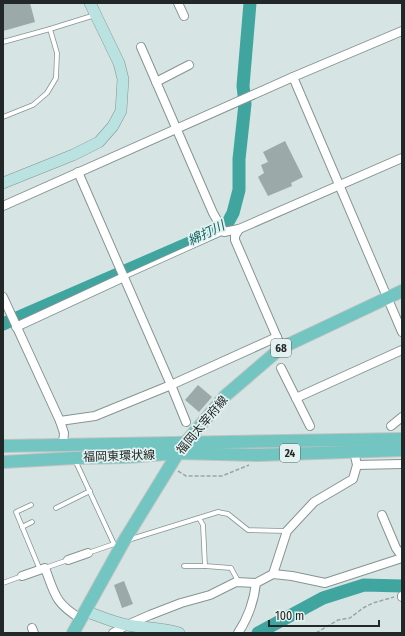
<svg xmlns="http://www.w3.org/2000/svg" width="405" height="636" font-family="'Fira Sans Condensed','Noto Sans JP',sans-serif">
<style>
.lines{fill:none;stroke-linecap:round;stroke-linejoin:round}
.river{stroke:#41a59f;stroke-width:13}
.building{fill:#9ba9a8}
.lane-casing{stroke:#869492;stroke-width:5.5}
.street-casing{stroke:#869492;stroke-width:10}
.secondary-casing{stroke:#869492;stroke-width:12}
.primary-casing{stroke:#c1c3c3;stroke-width:14}
.path{stroke:#9aa6a4;stroke-width:1.5;stroke-dasharray:4 2;stroke-linecap:butt}
.lane{stroke:#fff;stroke-width:4}
.street{stroke:#fff;stroke-width:8}
.secondary{stroke:#b9e2e0;stroke-width:11}
.primary{stroke:#73c5c1;stroke-width:12}
.labels{text-anchor:middle;dominant-baseline:central;stroke-width:3.5;stroke-linejoin:round;paint-order:stroke}
.shield{fill:#e3f2f0;stroke:#5c6563;stroke-width:1}
.shield-label{font-size:11px;font-weight:bold;fill:#222827}
.street-label{font-size:12px;fill:#222827;stroke:#e3f2f0}
.water-label{font-size:13px;font-style:italic;fill:#0e625e;stroke:#e3f2f0}
</style>
<rect width="100%" height="100%" fill="#d6e5e3"/>
<g class="lines">
<g class="river">
<path d="M3,324l214,-93 10,-7 6,-11 6,-23v-31l6,-55 -2,-18 7,-83"/>
<path d="M258,633l65,-35 41,-13 38,1"/>
</g>
</g>
<g class="building">
<path d="M3,3h27l5,19 -32,9z"/>
<path d="M285,141l18,36 -12,6 1,3 -24,10 -10,-19 6,-4 -3,-8 7,-3 -5,-10z"/>
<path d="M198,385l14,12 -13,15 -14,-12z"/>
<path d="M124,581l9,23 -11,4 -8,-23z"/>
</g>
<g class="lines">
<g class="lane-casing">
<g id="lane">
<path d="M3,42l47,-13 45,-14"/>
<path d="M3,117l30,-12 14,-12 9,-15 1,-25 -7,-24"/>
<path d="M124,277l100,-45"/>
<path d="M75,460l39,84 -26,9"/>
<path d="M31,505l-15,7 24,58"/>
<path d="M56,508l34,-17"/>
<path d="M199,518l4,7 2,41 26,2 6,11 1,3"/>
<path d="M22,527l10,-5"/>
<path d="M128,540l90,-28 10,2 20,16 39,1"/>
<path d="M184,566h21"/>
<path d="M45,568l23,-8"/>
<path d="M3,583l19,-7"/>
</g>
</g>
<g class="street-casing">
<g id="street">
<path d="M178,3l6,13"/>
<path d="M141,47l72,166 11,19 15,-3 163,-71"/>
<path d="M293,77l109,255"/>
<path d="M156,82l33,-17"/>
<path d="M78,172l93,213 15,37"/>
<path d="M3,206l290,-129 109,-46"/>
<path d="M239,229l-4,7v4l44,102"/>
<path d="M3,297l57,124 4,12 -1,11"/>
<path d="M16,327l108,-50"/>
<path d="M281,368l29,58"/>
<path d="M296,398l106,-48"/>
<path d="M60,421l35,-5 76,-31 106,-48"/>
<path d="M391,426l11,-9"/>
<path d="M357,465l45,-1"/>
<path d="M382,515l14,33 5,7"/>
<path d="M68,560l20,-7"/>
<path d="M273,574l14,-43 27,-29 39,-23 4,-14 -3,-14"/>
<path d="M22,576l23,-8c10,27 10,35 36,51"/>
<path d="M402,596v1"/>
<path d="M32,628l2,5"/>
<path d="M113,633l14,-8 23,-10 31,-12 29,-8 26,-13 20,1 17,-9 19,2 33,7 77,-25"/>
<path d="M238,633c10,-15 16,-32 18,-50"/>
</g>
</g>
<g class="secondary-casing">
<g id="secondary">
<path d="M3,183l70,-28 26,-13 14,-16 8,-15 2,-32 -4,-16 -29,-60"/>
<path d="M85,611c14,5 27,11 42,14 17,3 35,3 52,8"/>
</g>
</g>
<g class="primary-casing">
<g id="primary">
<path d="M3,446l399,-7"/>
<path d="M3,462l71,-4 53,-1 51,-4 81,2 143,-5"/>
<path d="M73,633l51,-92 54,-88 8,-11 39,-46 56,-48 121,-57"/>
</g>
</g>
<g class="path">
<path d="M178,471l8,5h36l27,-11"/>
<path d="M316,633l22,-13 12,-2 13,-10 10,-5 21,-6"/>
</g>
<use href="#lane" class="lane"/>
<use href="#street" class="street"/>
<use href="#secondary" class="secondary"/>
<use href="#primary" class="primary"/>
</g>
<g class="labels">
<g class="shield">
<rect x="271" y="339" width="20" height="18" rx="3"/>
<rect x="280" y="444" width="20" height="18" rx="3"/>
</g>
<g class="shield-label">
<text x="281" y="348">68</text>
<text x="290" y="453">24</text>
</g>
<g class="street-label">
<text transform="translate(202 425) rotate(-50)">福岡太宰府線</text>
<text transform="translate(119 456) rotate(-2)">福岡東環状線</text>
</g>
<g class="water-label">
<text transform="translate(206 233) rotate(-26)">綿打川</text>
</g>
</g>
<rect width="405" height="636" fill="none" stroke="#222827" stroke-width="8"/>
<path d="M269 620v6h110v-6" fill="none" stroke="#222827" stroke-width="2"/>
<text x="275" y="620" font-size="12" fill="#222827" stroke="#e3f2f0" stroke-width="3" paint-order="stroke">100 m</text>
</svg>
